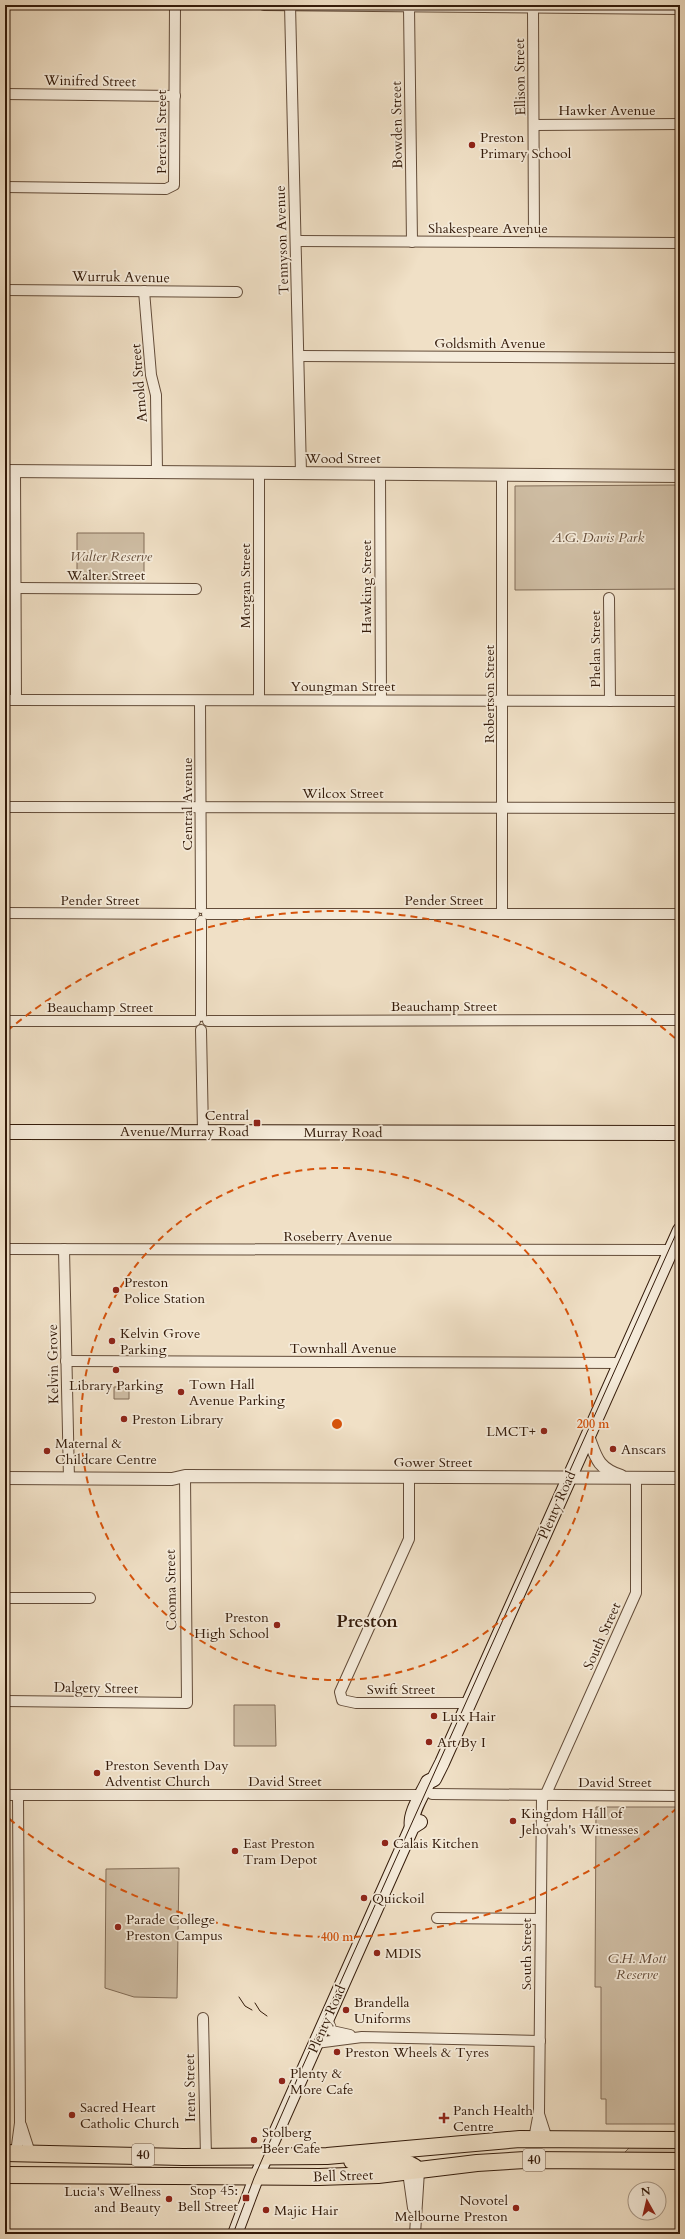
<svg xmlns="http://www.w3.org/2000/svg" width="685" height="2239" font-family="Cardo,serif">
<style>
.green{fill:#d0bfa6;stroke:#826d58}
.lines{fill:none;stroke-linecap:round;stroke-linejoin:round}
.minor-casing{stroke:#634c39;stroke-width:12}
.tertiary-casing{stroke:#634c39;stroke-width:14}
.secondary-casing{stroke:#341b0a;stroke-width:16}
.trunk-casing{stroke:#341b0a;stroke-width:18}
.minor{stroke:#f5ebda;stroke-width:10}
.tertiary{stroke:#f5ebda;stroke-width:12}
.secondary{stroke:#f5ebda;stroke-width:14}
.trunk{stroke:#f0e0c6;stroke-width:16}
.tram{stroke:#341b0a;stroke-width:1}
.ring{fill:none;stroke:#d6530c;stroke-width:2;stroke-dasharray:7 5}
.poi-dot{fill:#8f2418;stroke:#f5ebda;stroke-width:1.5}
.labels{text-anchor:middle;dominant-baseline:central;stroke-width:3.5;stroke-linejoin:round;paint-order:stroke}
.shield{fill:#f5ebda;stroke:#6e5948;stroke-width:1}
.shield-label{font-size:13px;font-weight:bold;fill:#341b0a}
.street-label{font-size:14px;fill:#341b0a;stroke:#f5ebda}
.poi-label{font-size:14px;fill:#341b0a;stroke:#f5ebda;text-anchor:start}
.park-label{font-size:14px;font-style:italic;fill:#634c39;stroke:#f5ebda}
.district-label{font-size:18px;font-weight:bold;fill:#341b0a;stroke:#f5ebda}
.centre{fill:#d6530c;stroke:#f5ebda;stroke-width:2}
.ring-label{font-size:12px;text-anchor:middle;font-weight:bold;fill:#d6530c;stroke:#f5ebda;stroke-width:3.5;stroke-linejoin:round;paint-order:stroke}
</style>
<rect width="100%" height="100%" fill="#f0e0c6"/>
<filter id="stains"><feTurbulence type="fractalNoise" baseFrequency=".005" numOctaves="4"/><feColorMatrix values="0 0 0 0 .2 0 0 0 0 .09 0 0 0 0 .02 0 0 0 .5 -.17"/></filter>
<radialGradient id="worn" r=".72"><stop offset=".6" stop-color="#630" stop-opacity="0"/><stop offset="1" stop-color="#630" stop-opacity=".3"/></radialGradient>
<g class="green">
<path d="M680,485v104l-165,1v-104z"/>
<path d="M77,533h67v47l-67,-1z"/>
<path d="M129,1386v13h-15v-12z"/>
<path d="M234,1705h41l1,41h-42z"/>
<path d="M596,1807h84v317h-74v-25h-5v-112h-6z"/>
<path d="M179,1868l-2,130 -43,-1 -29,-9 1,-119z"/>
<path d="M630,2147h50v7h-49l-6,-2z"/>
</g>
<g class="lines">
<g class="minor-casing">
<g id="minor">
<path d="M264,5l416,4"/>
<path d="M290,5l11,468"/>
<path d="M409,7l3,235"/>
<path d="M533,9l1,233"/>
<path d="M5,94l170,2"/>
<path d="M534,125l146,-1"/>
<path d="M5,187l161,2 8,-4 1,-180"/>
<path d="M296,241l384,2"/>
<path d="M5,290l232,2"/>
<path d="M144,291l7,84 5,20 1,77"/>
<path d="M299,356l381,2"/>
<path d="M15,471l1,229"/>
<path d="M259,473v227"/>
<path d="M380,474l1,226"/>
<path d="M502,475v439"/>
<path d="M16,588l180,1"/>
<path d="M609,598l1,103"/>
<path d="M5,700l675,1"/>
<path d="M200,701l1,207"/>
<path d="M5,807l675,1"/>
<path d="M5,913l189,1"/>
<path d="M207,914h473"/>
<path d="M201,921v95"/>
<path d="M5,1021h190"/>
<path d="M208,1021l472,-1"/>
<path d="M201,1030l2,102"/>
<path d="M5,1249l666,1"/>
<path d="M64,1249l5,230"/>
<path d="M66,1361l554,2"/>
<path d="M409,1477v62l-69,153 2,8 14,3h112"/>
<path d="M5,1598h85"/>
<path d="M5,1701l182,2 -2,-227"/>
<path d="M432,1794l248,2"/>
<path d="M5,1795h417"/>
<path d="M545,1796l91,-203v-115"/>
<path d="M437,1918l103,1"/>
<path d="M203,2018l3,139"/>
<path d="M327,2019l5,12 18,4"/>
<path d="M316,2043l46,-6 178,4"/>
<path d="M539,2114l8,25"/>
<path d="M21,2125l9,28"/>
<path d="M534,2139l5,-27 3,-316"/>
<path d="M16,2153l4,-30 -2,-328"/>
<path d="M408,2172l5,36"/>
<path d="M415,2234l4,-63"/>
</g>
</g>
<g class="tertiary-casing">
<g id="tertiary">
<path d="M5,471l675,5"/>
<path d="M588,1436c8,21 9,32 33,40"/>
<path d="M5,1478l167,1 13,-3 495,2"/>
</g>
</g>
<g class="secondary-casing">
<g id="secondary">
<path d="M5,1132l675,1"/>
<path d="M412,1827c-3,-13 10,-32 16,-45l6,-3 8,-16 238,-533"/>
<path d="M235,2234l21,-56 156,-351 8,-5"/>
</g>
</g>
<g class="trunk-casing">
<g id="trunk">
<path d="M5,2153l178,4 144,-1 193,-17 160,1"/>
<path d="M352,2161c20,7 49,-8 66,9"/>
<path d="M5,2175l314,2 59,-2 99,-12 48,-3 155,1"/>
</g>
</g>
<use href="#minor" class="minor"/>
<use href="#tertiary" class="tertiary"/>
<use href="#secondary" class="secondary"/>
<use href="#trunk" class="trunk"/>
<g class="tram">
<path d="M239,1997l6,9 7,4"/>
<path d="M255,2003l5,8 7,5"/>
<path d="M233,2234l21,-56 48,-110 378,-843"/>
</g>
</g>
<g class="ring">
<circle cx="337" cy="1424" r="256"/>
<path d="M677 1808A513 513 0 0 1 7 1817M7 1031A513 513 0 0 1 677 1040"/>
</g>
<g class="poi-dot">
<circle cx="472" cy="145" r="4"/>
<rect x="253" y="1119" width="8" height="8" rx="2"/>
<circle cx="116" cy="1290" r="4"/>
<circle cx="112" cy="1341" r="4"/>
<circle cx="116" cy="1370" r="4"/>
<circle cx="181" cy="1392" r="4"/>
<circle cx="124" cy="1419" r="4"/>
<circle cx="544" cy="1431" r="4"/>
<circle cx="613" cy="1449" r="4"/>
<circle cx="47" cy="1451" r="4"/>
<circle cx="277" cy="1625" r="4"/>
<circle cx="434" cy="1716" r="4"/>
<circle cx="429" cy="1742" r="4"/>
<circle cx="97" cy="1773" r="4"/>
<circle cx="513" cy="1821" r="4"/>
<circle cx="385" cy="1843" r="4"/>
<circle cx="235" cy="1851" r="4"/>
<circle cx="364" cy="1898" r="4"/>
<circle cx="118" cy="1927" r="4"/>
<circle cx="377" cy="1953" r="4"/>
<circle cx="346" cy="2010" r="4"/>
<circle cx="337" cy="2052" r="4"/>
<circle cx="282" cy="2081" r="4"/>
<circle cx="72" cy="2115" r="4"/>
<path d="M442 2112h4v4h4v4h-4v4h-4v-4h-4v-4h4z"/>
<circle cx="254" cy="2140" r="4"/>
<rect x="242" y="2194" width="8" height="8" rx="2"/>
<circle cx="169" cy="2199" r="4"/>
<circle cx="516" cy="2208" r="4"/>
<circle cx="266" cy="2210" r="4"/>
</g>
<g class="labels">
<g class="shield">
<rect x="132" y="2144" width="22" height="22" rx="3"/>
<rect x="523" y="2149" width="22" height="22" rx="3"/>
</g>
<g class="shield-label">
<text x="143" y="2155">40</text>
<text x="534" y="2160">40</text>
</g>
<g class="street-label">
<text transform="translate(520 77) rotate(-91)">Ellison Street</text>
<text transform="translate(90 81) rotate(1)">Winifred Street</text>
<text x="607" y="110">Hawker Avenue</text>
<text transform="translate(397 125) rotate(-91)">Bowden Street</text>
<text transform="translate(161 132) rotate(-90)">Percival Street</text>
<text x="488" y="228">Shakespeare Avenue</text>
<text transform="translate(282 240) rotate(-92)">Tennyson Avenue</text>
<text transform="translate(121 277) rotate(1)">Wurruk Avenue</text>
<text x="490" y="343">Goldsmith Avenue</text>
<text transform="translate(139 383) rotate(-95)">Arnold Street</text>
<text x="343" y="458">Wood Street</text>
<text x="106" y="575">Walter Street</text>
<text transform="translate(245 586) rotate(-90)">Morgan Street</text>
<text transform="translate(366 587) rotate(-90)">Hawking Street</text>
<text transform="translate(595 649) rotate(-90)">Phelan Street</text>
<text x="343" y="686">Youngman Street</text>
<text transform="translate(489 694) rotate(-90)">Robertson Street</text>
<text x="343" y="793">Wilcox Street</text>
<text transform="translate(187 804) rotate(-90)">Central Avenue</text>
<text x="100" y="900">Pender Street</text>
<text x="444" y="900">Pender Street</text>
<text x="444" y="1006">Beauchamp Street</text>
<text x="100" y="1007">Beauchamp Street</text>
<text x="343" y="1132">Murray Road</text>
<text x="338" y="1236">Roseberry Avenue</text>
<text x="343" y="1348">Townhall Avenue</text>
<text transform="translate(53 1364) rotate(-91)">Kelvin Grove</text>
<text x="433" y="1462">Gower Street</text>
<text transform="translate(557 1505) rotate(-66)">Plenty Road</text>
<text transform="translate(171 1590) rotate(-91)">Cooma Street</text>
<text transform="translate(602 1636) rotate(-66)">South Street</text>
<text transform="translate(96 1688) rotate(1)">Dalgety Street</text>
<text x="401" y="1689">Swift Street</text>
<text x="285" y="1781">David Street</text>
<text x="615" y="1782">David Street</text>
<text transform="translate(526 1954) rotate(-90)">South Street</text>
<text transform="translate(327 2019) rotate(-66)">Plenty Road</text>
<text transform="translate(190 2088) rotate(-91)">Irene Street</text>
<text transform="translate(343 2176) rotate(-2)">Bell Street</text>
</g>
<g class="poi-label">
<text x="480" y="137">Preston<tspan x="480" dy="16">Primary School</tspan></text>
<text x="249" y="1115" text-anchor="end">Central<tspan x="249" dy="16">Avenue/Murray Road</tspan></text>
<text x="124" y="1282">Preston<tspan x="124" dy="16">Police Station</tspan></text>
<text x="120" y="1333">Kelvin Grove<tspan x="120" dy="16">Parking</tspan></text>
<text x="189" y="1384">Town Hall<tspan x="189" dy="16">Avenue Parking</tspan></text>
<text x="116" y="1385" text-anchor="middle">Library Parking</text>
<text x="132" y="1419">Preston Library</text>
<text x="536" y="1431" text-anchor="end">LMCT+</text>
<text x="55" y="1443">Maternal &amp;<tspan x="55" dy="16">Childcare Centre</tspan></text>
<text x="621" y="1449">Anscars</text>
<text x="269" y="1617" text-anchor="end">Preston<tspan x="269" dy="16">High School</tspan></text>
<text x="442" y="1716">Lux Hair</text>
<text x="437" y="1742">Art By I</text>
<text x="105" y="1765">Preston Seventh Day<tspan x="105" dy="16">Adventist Church</tspan></text>
<text x="521" y="1813">Kingdom Hall of<tspan x="521" dy="16">Jehovah's Witnesses</tspan></text>
<text x="243" y="1843">East Preston<tspan x="243" dy="16">Tram Depot</tspan></text>
<text x="393" y="1843">Calais Kitchen</text>
<text x="372" y="1898">Quickoil</text>
<text x="126" y="1919">Parade College<tspan x="126" dy="16">Preston Campus</tspan></text>
<text x="385" y="1953">MDIS</text>
<text x="354" y="2002">Brandella<tspan x="354" dy="16">Uniforms</tspan></text>
<text x="345" y="2052">Preston Wheels &amp; Tyres</text>
<text x="290" y="2073">Plenty &amp;<tspan x="290" dy="16">More Cafe</tspan></text>
<text x="80" y="2107">Sacred Heart<tspan x="80" dy="16">Catholic Church</tspan></text>
<text x="453" y="2110">Panch Health<tspan x="453" dy="16">Centre</tspan></text>
<text x="262" y="2132">Stolberg<tspan x="262" dy="16">Beer Cafe</tspan></text>
<text x="238" y="2190" text-anchor="end">Stop 45:<tspan x="238" dy="16">Bell Street</tspan></text>
<text x="161" y="2191" text-anchor="end">Lucia's Wellness<tspan x="161" dy="16">and Beauty</tspan></text>
<text x="508" y="2200" text-anchor="end">Novotel<tspan x="508" dy="16">Melbourne Preston</tspan></text>
<text x="274" y="2210">Majic Hair</text>
</g>
<g class="park-label">
<text x="598" y="537">A.G. Davis Park</text>
<text x="111" y="556">Walter Reserve</text>
<text x="637" y="1958">G.H. Mott<tspan x="637" dy="16">Reserve</tspan></text>
</g>
<g class="district-label">
<text x="367" y="1621">Preston</text>
</g>
</g>
<circle cx="337" cy="1424" r="6" class="centre"/>
<g class="ring-label">
<text x="593" y="1428">200 m</text>
<text x="337" y="1941">400 m</text>
</g>
<rect width="685" height="2239" fill="none" stroke="#f0e0c6" stroke-width="20"/>
<rect x="6" y="6" width="673" height="2227" fill="none" stroke="#341b0a" stroke-width="2"/>
<rect x="10" y="10" width="665" height="2219" fill="none" stroke="#341b0a"/>
<g transform="translate(647 2201) rotate(352)"><circle r="19" fill="#f5ebda" stroke="#a89887"/>
<path d="M0-3L7 15L0 10L-7 15Z" fill="#8f2418"/>
<text y="-6" font-size="11" font-weight="bold" text-anchor="middle" fill="#341b0a">N</text>
</g>
<rect width="100%" height="100%" filter="url(#stains)"/>
<rect width="100%" height="100%" fill="url(#worn)"/>
</svg>
